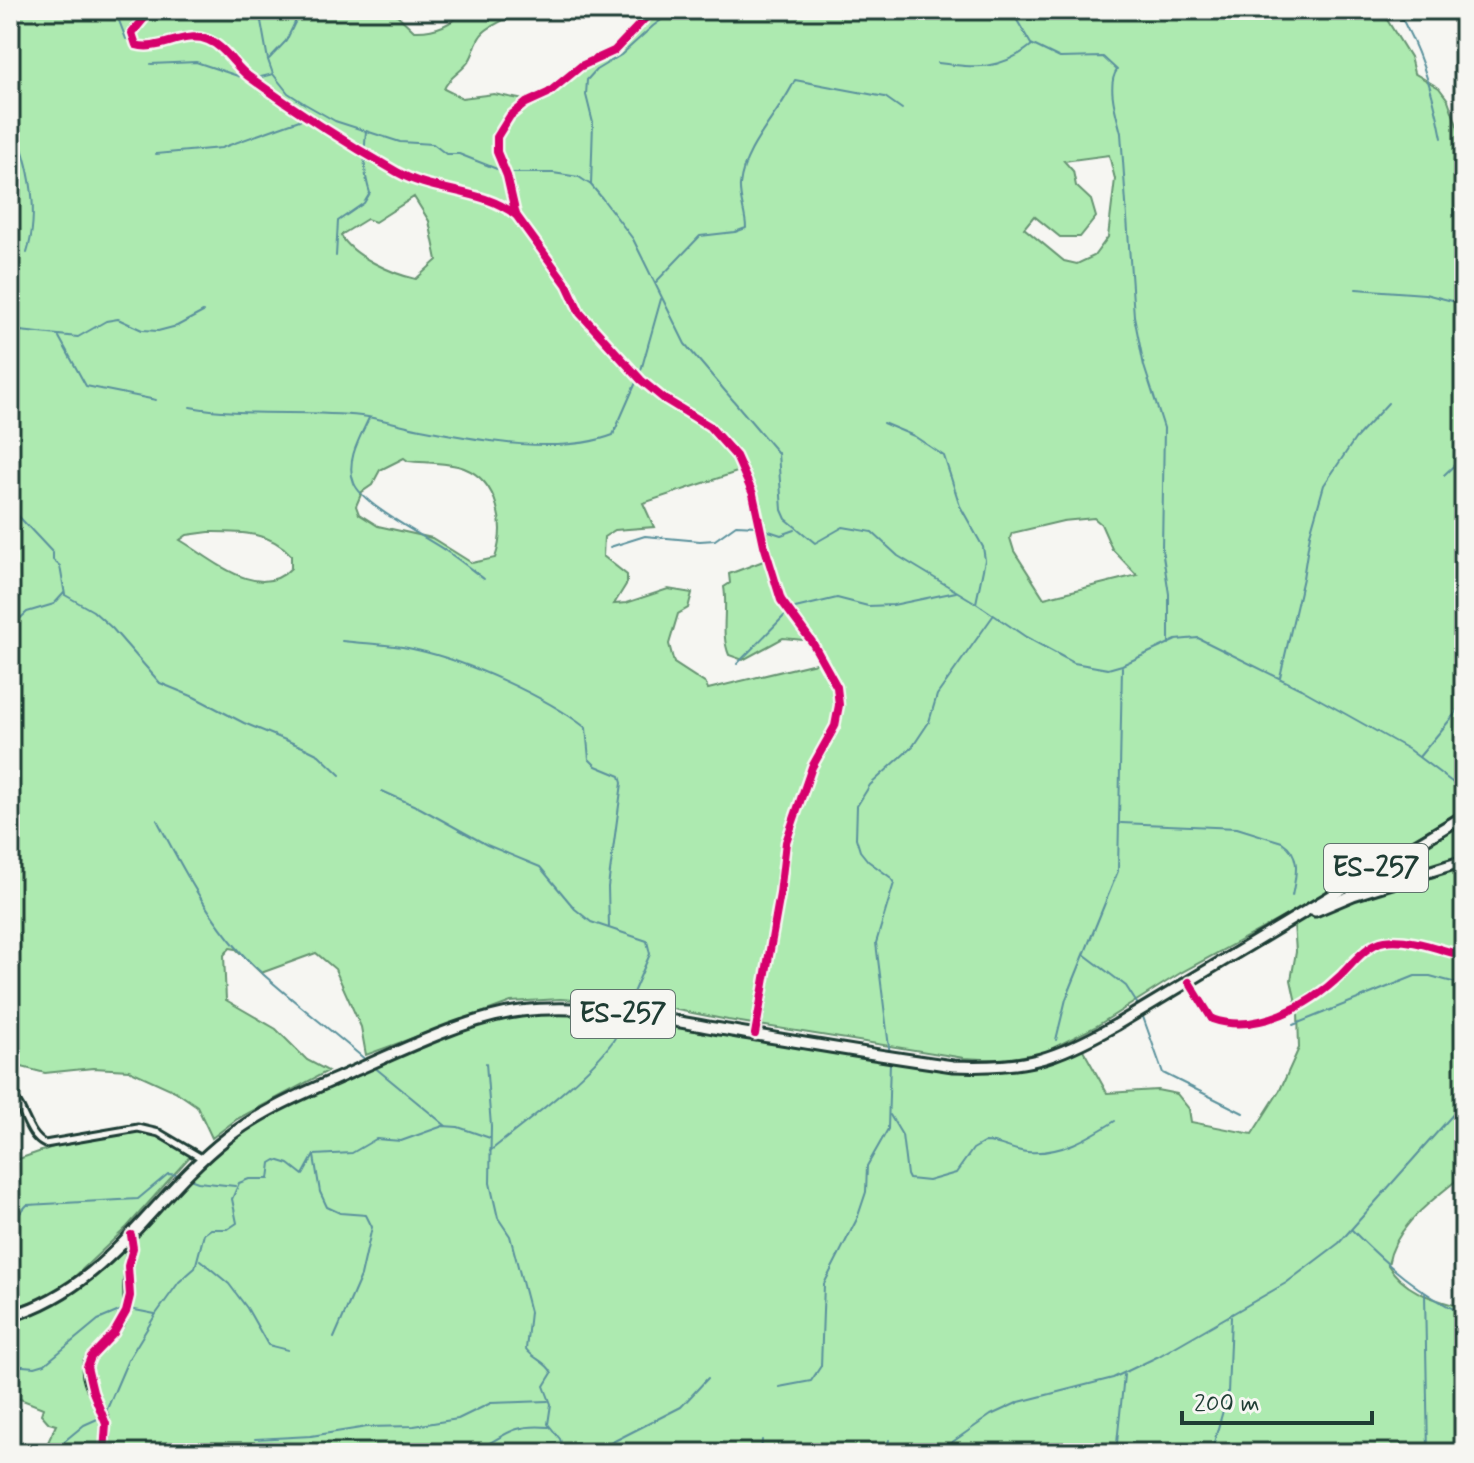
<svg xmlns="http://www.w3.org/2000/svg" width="1474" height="1463" font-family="Mynerve,sans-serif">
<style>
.green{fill:#adeab0;stroke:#669472;stroke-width:2;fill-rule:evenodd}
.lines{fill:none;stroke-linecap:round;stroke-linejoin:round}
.stream{stroke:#5a919c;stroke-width:2}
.street-casing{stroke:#1f3d34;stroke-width:11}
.primary-casing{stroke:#1f3d34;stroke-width:15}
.street{stroke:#f6f6f2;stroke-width:5}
.primary{stroke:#f6f6f2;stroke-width:9}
.cycleway-casing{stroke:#f6f6f2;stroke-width:13}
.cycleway{stroke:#d6006c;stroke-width:8}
.labels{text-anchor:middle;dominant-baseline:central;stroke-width:6;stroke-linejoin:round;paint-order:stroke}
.shield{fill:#f6f6f2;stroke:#60746d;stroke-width:2}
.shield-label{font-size:28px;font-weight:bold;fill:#1f3d34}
</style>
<rect width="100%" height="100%" fill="#f6f6f2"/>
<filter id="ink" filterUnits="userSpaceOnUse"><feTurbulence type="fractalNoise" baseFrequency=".0125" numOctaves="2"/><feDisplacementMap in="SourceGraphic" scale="16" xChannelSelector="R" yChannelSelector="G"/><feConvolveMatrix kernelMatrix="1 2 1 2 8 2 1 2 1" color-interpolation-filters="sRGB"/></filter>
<g filter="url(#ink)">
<g class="green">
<path d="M10,10h382l22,21c20,1 37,-6 51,-21h51c-11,12 -22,13 -32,22 -10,9 -8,19 -15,29 -8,12 -20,15 -25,28l18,9 32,-4 30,6 29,-15 33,-24 27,-11 40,-40h728l29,47 4,16 25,15 9,12 16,45v665l-90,51 -63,41 -129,70 -87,55 -50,25 -44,8 -37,-2 -236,-38 -76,-15 -92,-6 -49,3 -145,53 -5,-28 -26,-58 -19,-16 -55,20 -25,-24 -6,-1 -6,7 2,45 50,29 31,31 21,11 -91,48 -25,19 -15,-32 -22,-15 -46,-21 -36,-2 -48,5 -35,-9zM1109,155l6,24 -7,58 -14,19 -17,8 -13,-3 -40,-33 10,-12 26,21h20l16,-20 -5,-17 -15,-14 -3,-15 -9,-10zM414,197l15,24 8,39 -21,19c-23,-5 -64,-23 -75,-44l26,-16 8,3zM404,458l4,3c17,2 40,1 56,7 35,14 42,58 31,90l-23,5 -40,-25 -54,-12 -19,-12 -3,-8 6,-14 10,-7 8,-15zM740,471l18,36 8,53 -37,14 1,9 -6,4c4,23 -4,46 5,68l14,5 40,-22 31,3 10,20 -116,28 -2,-5 -32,-21 -5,-19 9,-30 10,-6 4,-15 -24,-4 -42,14 -12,1 13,-21v-8l-24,-19 1,-19 11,-7 39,-3 -11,-24zM1094,518l7,6 11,25 25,26 -93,23 -30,-47 -4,-13 2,-5 51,-12zM209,532c29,0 61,-1 82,23v13c-32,35 -80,-10 -111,-28l7,-5z"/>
<path d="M1464,824v350c-29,25 -69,50 -76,91 17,28 46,34 76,43v145h-105l-4,-6 -6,6h-1306l13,-28 -7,-2 -8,-9 2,-6 -33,-13v-78l68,-31 118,-121 47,-38 94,-49 118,-46 58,-20 47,-3 91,7 312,53c48,3 74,-1 118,-23l26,47 50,-3 20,4 12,15 2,13 61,12 28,-44 19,-42 -1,-36 -7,-32 5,-28 -2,-29z"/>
<path d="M144,1128l49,25 -66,74 -59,56 -23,14 -35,12v-147l63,-22z"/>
</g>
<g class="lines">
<g class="stream">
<path d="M115,10l11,29"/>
<path d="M259,10l9,50 5,14 15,19 17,11 30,17 65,21 33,2 13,10h13l43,17"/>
<path d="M1011,10l20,34 29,14 43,-1 14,13c-11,15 0,46 4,63l13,183 10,50 20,62 -2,121 7,45v50"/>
<path d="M1397,10c22,37 37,85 45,128"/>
<path d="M269,59l17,-18 15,-31"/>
<path d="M938,63c39,5 62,8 94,-18"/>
<path d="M151,64l45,-2 51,17"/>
<path d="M253,79l20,-5"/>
<path d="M10,116c18,42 31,92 17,137"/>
<path d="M156,154l65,-6 84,-30"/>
<path d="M508,173h45l26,4 12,8 11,13 31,41 52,105 93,109 4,57 4,9 29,24 28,-16 29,5 26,24 78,47 50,34 48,26 34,6 14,-4 54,-25 22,-2 103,51 107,60 56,42"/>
<path d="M591,185l2,-62 -7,-28 1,-15 9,-10 25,-15 32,-29 15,-11"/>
<path d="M336,256l2,-35 26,-18 6,-10c-7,-21 -6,-40 -4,-62"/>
<path d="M656,282l44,-46 35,-4 11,-4c0,-14 -7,-28 -6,-43 4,-39 39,-70 55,-105l90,17 17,12"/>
<path d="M1356,289l69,5 39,10"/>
<path d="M10,330l68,7 28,-16 12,-2 24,11 16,1 19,-5 26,-14"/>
<path d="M59,337l27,49 70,14"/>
<path d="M640,374l21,-75"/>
<path d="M190,407c57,10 114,3 171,9 22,3 43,10 65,14 55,11 135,25 187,5l24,-55"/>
<path d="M369,418c-9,19 -24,44 -15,65 9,23 74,55 95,70 12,8 23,17 35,26"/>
<path d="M883,423l31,13 30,20 16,50 23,41 2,13 -9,43"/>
<path d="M1444,475l20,-19"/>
<path d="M10,507l43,46v7l7,6 5,29 28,16 19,17 48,55 34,14 50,26 61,25 14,7 21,20"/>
<path d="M763,529l18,6 14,-5"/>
<path d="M610,547l35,-11 55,5 15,-1 21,-15 21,1"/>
<path d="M10,628l17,-16 27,-8 10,-11"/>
<path d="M342,641c25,3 51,3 75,9 50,11 128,46 169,78l3,31 7,7 24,10 2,7 -14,104 1,40"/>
<path d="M737,664l54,-55 46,-11 31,8 25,-1 63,-13"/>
<path d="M1280,677l23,-99 7,-44 14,-49 31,-46 33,-36"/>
<path d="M1419,757l45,-54"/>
<path d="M382,791l38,17 67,37 53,22 35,42 16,13 56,19 3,13 -25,57"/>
<path d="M157,820c27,51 56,107 98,147 36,33 76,63 113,95"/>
<path d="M1121,823l116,5 45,14c20,13 14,33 10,54"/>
<path d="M1085,955l41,31 14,22"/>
<path d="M1142,1014l21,59 80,40"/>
<path d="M1293,1025l122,-49h15l34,9"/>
<path d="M1056,1040l10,-41 52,-128 4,-204"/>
<path d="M890,1055l-14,-112 18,-60 -4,-6 -22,-16 -8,-10 -4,-13 1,-32 13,-21 43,-39 16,-24 8,-27 56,-79"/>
<path d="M486,1063l5,63 -1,57 8,35 12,18 20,76 -4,37c7,10 21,13 26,24l-8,13 7,18 -3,20 12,15 4,14"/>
<path d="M373,1066l73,60"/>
<path d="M890,1115l12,20 5,40 2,4 19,2 28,-8 17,-24 12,-7c15,0 28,9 42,10 33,3 61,-14 88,-31"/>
<path d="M490,1151c38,-31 95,-72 123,-110 5,-7 7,-16 10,-24"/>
<path d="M314,1155l38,-2 24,-14 25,2 42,-15 15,1 32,11"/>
<path d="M314,1156l6,36 7,15 13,6 26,2 6,12 -11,49 -27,62"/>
<path d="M187,1178l11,4 37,4"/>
<path d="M10,1224l17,-19 111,-6 30,-25 13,1"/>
<path d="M1352,1230c34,34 67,64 112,84"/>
<path d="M200,1260l29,24 18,24 21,37 20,5"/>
<path d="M1425,1294l3,159"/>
<path d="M130,1309l25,5"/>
<path d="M10,1365l25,2 10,-3 53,-44 26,-11"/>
<path d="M779,1387l32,-6 10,-15 3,-82 33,-65 9,-27 1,-26 21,-37 2,-68"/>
<path d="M255,1439l56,-3 56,-9 47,-1 44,-7 33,-16 57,-2"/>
<path d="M941,1450l50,-35 28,-13 94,-24 46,-22 127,-73 53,-40 125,-141"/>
<path d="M50,1453l34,-28 20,-9 24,-56 28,-46 23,-32 16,-14 9,-34 7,-5h17l9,-6 -5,-24 7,-16 10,-4h20l2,-16 5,-3 13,4 14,11 11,-20"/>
<path d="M469,1453c35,-13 37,-30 80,-26"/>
<path d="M591,1453l90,-46 27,-29"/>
<path d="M761,1453l1,-13"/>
<path d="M885,1453l4,-13"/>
<path d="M1116,1453l8,-78"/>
<path d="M1211,1453l17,-60 3,-76"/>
</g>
<g class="street-casing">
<g id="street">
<path d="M151,10l-19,23 4,12c24,7 46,-15 71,-5 17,6 27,25 41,36 47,35 97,66 148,95 38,22 84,17 120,44"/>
<path d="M653,10l-39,41 -33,15 -33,27 -22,10 -16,13 -13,21v15l10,24 9,39 51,70 13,28 61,67 22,18 46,28 27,30 17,38 11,51 17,55 31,42 25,45 2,18 -4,21 -23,41 -26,75 -6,52 -24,139"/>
<path d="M1190,983l22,36c45,16 98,-14 129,-44 12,-12 26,-31 44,-34 25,-4 55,9 79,15"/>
<path d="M10,1094c15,13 17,42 35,50l93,-16 21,5 44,26"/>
<path d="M104,1453c1,-10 4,-21 2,-31 -4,-18 -24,-39 -19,-58 3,-11 18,-20 25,-28 24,-30 13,-39 16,-70 1,-12 6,-18 4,-31"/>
</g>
</g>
<g class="primary-casing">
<g id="primary">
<path d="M1315,911l38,-16 111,-34"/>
<path d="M10,1316c101,-30 140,-118 217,-178 39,-31 85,-48 129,-68 48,-21 113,-53 165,-59 63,-8 130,6 193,17 80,13 159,27 239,38 72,3 101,-6 163,-41l348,-209"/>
</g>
</g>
<use href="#street" class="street"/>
<use href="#primary" class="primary"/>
<g class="cycleway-casing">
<g id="cycleway">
<path d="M151,10l-19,23 4,12c24,7 47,-15 72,-5 16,6 26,25 40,36 48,35 98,67 149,96 37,21 84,16 119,43"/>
<path d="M653,10l-39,41 -33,15 -33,27 -22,10 -16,13 -13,21v15l10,24 9,39 51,70 13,28 61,67 22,18 46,28 27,30 17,38 11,51 17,55 31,42 25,45 2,18 -4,21 -23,41 -26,75 -6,52 -25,140"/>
<path d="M1189,982l23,37c45,16 98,-14 129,-44 12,-12 26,-31 44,-34 25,-4 55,9 79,15"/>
<path d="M104,1453l2,-29 -13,-32 -6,-25 4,-10 23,-24 12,-21 4,-16 -2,-30 5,-18 -2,-13"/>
</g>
</g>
<use href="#cycleway" class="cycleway"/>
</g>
</g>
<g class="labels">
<g class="shield">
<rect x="1324" y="844" width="104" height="48" rx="6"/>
<rect x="571" y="990" width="104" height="48" rx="6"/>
</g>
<g class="shield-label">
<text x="1376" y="868">ES-257</text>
<text x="623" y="1014">ES-257</text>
</g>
</g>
<rect width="1474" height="1463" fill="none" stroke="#f6f6f2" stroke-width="40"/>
<rect x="20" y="20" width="1434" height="1423" fill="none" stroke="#1f3d34" stroke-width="3" filter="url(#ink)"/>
<path d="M1182 1411v12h190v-12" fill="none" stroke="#1f3d34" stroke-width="4"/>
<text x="1194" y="1411" font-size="24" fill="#1f3d34" stroke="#f6f6f2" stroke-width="6" paint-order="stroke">200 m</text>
</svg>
